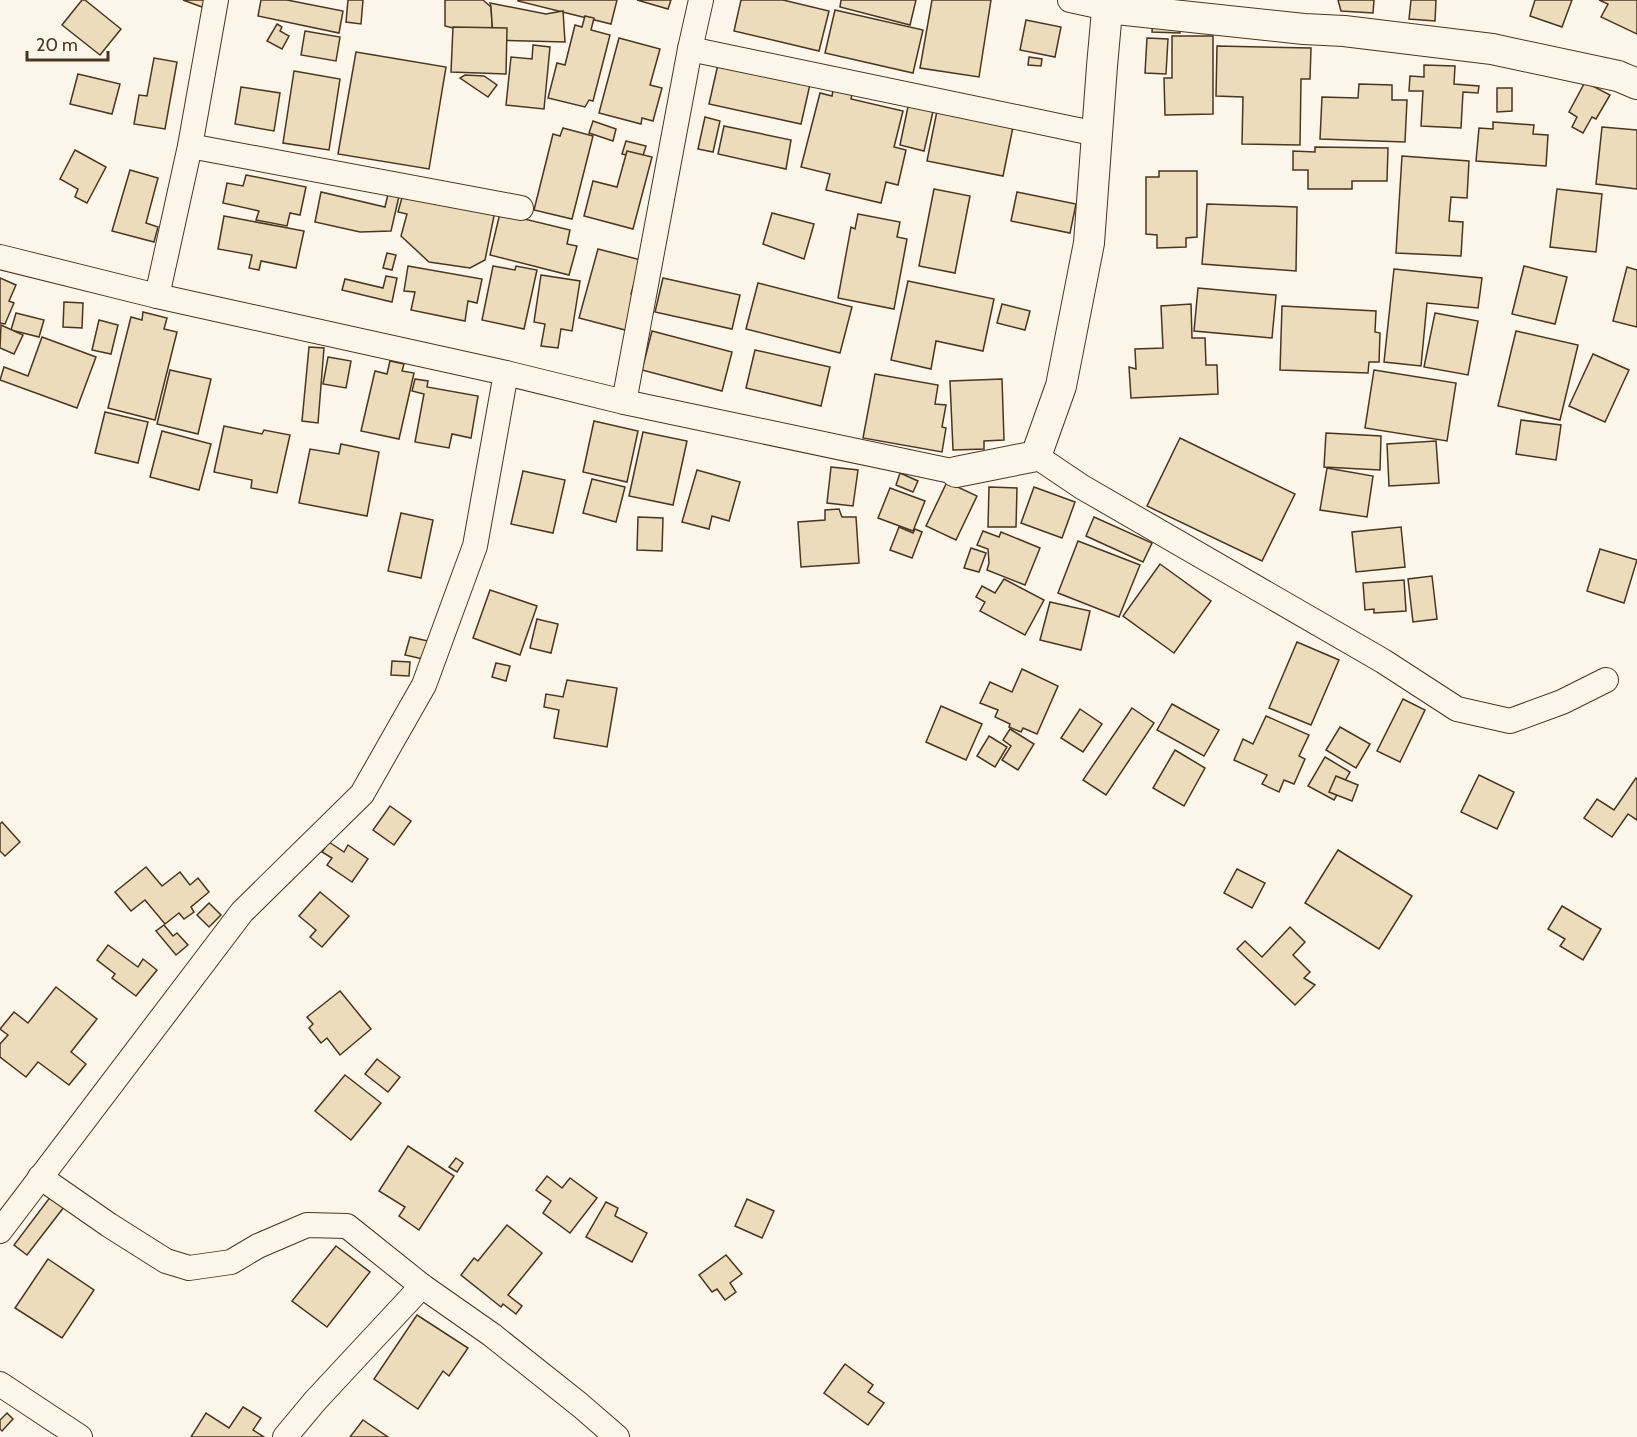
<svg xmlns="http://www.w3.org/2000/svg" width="1637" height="1437" font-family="Cabin,sans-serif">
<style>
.building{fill:#ecdcbc;stroke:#4a3520;stroke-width:1.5}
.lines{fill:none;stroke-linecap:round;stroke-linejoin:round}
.minor-casing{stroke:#4a3520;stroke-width:26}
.tertiary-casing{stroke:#4a3520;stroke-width:32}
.minor{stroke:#fbf6e9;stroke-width:24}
.tertiary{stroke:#fbf6e9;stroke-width:30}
</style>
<rect width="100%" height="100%" fill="#fbf6e9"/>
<g class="building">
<path d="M82,0h3l36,29 -21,26 -38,-30z"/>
<path d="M183,0h22l-3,7z"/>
<path d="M261,0h26l56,11 -4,22 -81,-17z"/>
<path d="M348,0h15l-2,24 -15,-2z"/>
<path d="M445,0h38l8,7 2,31 -48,-12z"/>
<path d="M518,0h99l-6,24 -93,-23z"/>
<path d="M637,0h34l-3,9z"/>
<path d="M741,0h42l46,11 -10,40 -85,-20z"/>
<path d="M841,0h75l-6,25 -70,-18z"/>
<path d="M932,0h59l-12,77 -59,-9z"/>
<path d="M1338,0h36l-1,13 -32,-2z"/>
<path d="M1411,0h25l-1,21 -26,-2z"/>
<path d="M1535,0h37l-10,27 -32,-11z"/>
<path d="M1599,0h38v34l-36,-17 7,-13z"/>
<path d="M490,3l56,11 17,-3 2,31 -74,-2 2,-2 -2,-31z"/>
<path d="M835,10l88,20 -10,43 -88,-20z"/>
<path d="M585,16l9,2 -3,12 19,5 -17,66 -4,-1 -4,7 -37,-9 9,-35 8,2 10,-40 7,2z"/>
<path d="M1153,18l28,2 -1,13 -28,-1z"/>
<path d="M1026,20l35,7 -6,30 -35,-7z"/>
<path d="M277,24l5,3 -2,4 9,5 -7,13 -15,-8z"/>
<path d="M453,27l54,1 -1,46 -55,-2z"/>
<path d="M305,31l35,6 -4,24 -35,-6z"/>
<path d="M1172,36h41v78l-48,1 -1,-37h8z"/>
<path d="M619,38l41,11 -10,36 12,3 -9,33 -11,-3 -1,6 -42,-11z"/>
<path d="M1147,38l21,1 -2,35 -21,-1z"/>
<path d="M533,45l17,2 -6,62 -38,-4 5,-48 21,2z"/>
<path d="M1217,46l94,2 -1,31h-9l-1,66 -58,-1 1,-47 -27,-1z"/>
<path d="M356,52l90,15 -17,102 -91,-15z"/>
<path d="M1029,57l13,2 -1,7 -13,-1z"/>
<path d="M154,58l23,4 -12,67 -31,-5 5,-29 8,1z"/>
<path d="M719,60l92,20 -10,44 -92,-20z"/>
<path d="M1424,65l31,1 -1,18 25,2 -1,7 -15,-1 -2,36 -40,-2 2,-35h-14l1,-15 14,1z"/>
<path d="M294,71l46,8 -11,71 -46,-7z"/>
<path d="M78,74l42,10 -8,30 -42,-10z"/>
<path d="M465,75l19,1 13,9 -9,12 -28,-19z"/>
<path d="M1585,82l25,13 -14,24 -4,-2 -9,16 -11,-6 5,-10 -8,-5z"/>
<path d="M1359,84l33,1v15h15l-2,42 -85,-3 2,-42 36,1z"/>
<path d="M834,85l19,4 -2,10 52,12 -9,36 12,3 -8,35 -12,-3 -5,21 -55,-13 4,-16 -29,-7 19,-74 12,3z"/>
<path d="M241,87l39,6 -6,38 -39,-7z"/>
<path d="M1497,88h15v23l-15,1z"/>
<path d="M909,102l25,5 -10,44 -24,-6z"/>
<path d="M938,106l76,16 -11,54 -76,-15z"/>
<path d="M705,117l15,4 -7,31 -15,-3z"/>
<path d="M593,121l23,8 -3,12 -24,-8z"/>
<path d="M1493,122l41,3 -1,9 15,1 -2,31 -70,-5 3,-33 14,1z"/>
<path d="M724,126l67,14 -5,29 -68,-15z"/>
<path d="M1602,127l35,3v59l-41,-5z"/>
<path d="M563,128l30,8 -21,83 -38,-9 19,-76 7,2z"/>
<path d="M626,141l20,5 -4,13 -20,-5z"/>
<path d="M1315,147l73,1 -1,33h-35v8h-44v-19h-15v-19l22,1z"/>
<path d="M75,150l31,17 -19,36 -12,-6 3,-8 -18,-10z"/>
<path d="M627,151l25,6 -19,72 -49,-13 9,-35 24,6z"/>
<path d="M1402,156l67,5 -2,37 -16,-1 -2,24 14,1 -2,34 -65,-3z"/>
<path d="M130,170l28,8 -12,45 12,4 -4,15 -42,-11z"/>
<path d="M1159,171h38v66l-11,1v9l-29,1v-13l-11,-1v-57h13z"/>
<path d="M246,175l60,12 -6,28 -10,-2 -3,13 -31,-6 3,-9 -36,-8 4,-20 16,3z"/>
<path d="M934,189l36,7 -15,77 -36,-7z"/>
<path d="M1557,189l45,5 -6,58 -46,-5z"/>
<path d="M389,190l11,2 -9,39 -31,1 -45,-10 6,-30 64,15z"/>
<path d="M1017,192l59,12 -6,29 -59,-12z"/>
<path d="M403,194l92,17 -10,49 -15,8 -41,-6 -28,-26 6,-22 -9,-2z"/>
<path d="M1207,204l90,3 -1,64 -94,-7z"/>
<path d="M500,213l70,17 -3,14 10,2 -8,29 -79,-20z"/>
<path d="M772,213l42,11 -10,35 -41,-15z"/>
<path d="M858,214l42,8 -3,15 10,2 -13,70 -56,-11 13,-71 4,2z"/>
<path d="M224,216l80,15 -8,37 -35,-7 -2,9 -10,-2 3,-13 -34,-6z"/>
<path d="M598,249l43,11 -10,34 7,1 -9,36 -50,-13z"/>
<path d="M387,253l9,2 -4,15 -9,-2z"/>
<path d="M408,266l74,13 -5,24 -9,-2 -3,20 -54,-11 4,-18 -11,-1z"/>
<path d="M493,266l22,4 1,-4 21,4 -13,59 -42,-9z"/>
<path d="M1524,266l43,11 -12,47 -43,-10z"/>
<path d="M1627,267l10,3v57l-24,-6z"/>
<path d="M1394,269l88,9 -4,30 -51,-5 -6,63 -37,-4z"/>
<path d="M541,275l39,6 -8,50 -11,-2 -3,19 -17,-2 4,-22 -11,-2z"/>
<path d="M386,276l11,2 -5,24 -50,-12 3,-11 38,9z"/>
<path d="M0,278l16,7 -7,16 5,2 -9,21 -5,-1z"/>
<path d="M663,278l77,17 -8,34 -77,-17z"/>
<path d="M908,281l86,18 -11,52 -47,-10 -5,28 -40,-9z"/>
<path d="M758,283l94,24 -12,46 -94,-24z"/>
<path d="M1198,288l78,7 -4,43 -78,-7z"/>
<path d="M64,302l19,1 -1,25 -19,-1z"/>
<path d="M1002,304l28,7 -5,19 -28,-7z"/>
<path d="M1191,304l1,34h13l1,27h11l1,29 -87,4 -2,-31 7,2 -1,-20 28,-1 -2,-42z"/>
<path d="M1282,306l94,5 -1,21 5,1 -1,29h-10l-1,11 -88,-3z"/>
<path d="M143,312l24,6 -3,11 13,3 -22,88 -47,-12 23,-91 11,3z"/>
<path d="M16,313l28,7 -5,17 -28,-7z"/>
<path d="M1435,313l43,8 -10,54 -44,-8z"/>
<path d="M99,320l19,5 -7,29 -19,-4z"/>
<path d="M1,325l22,10 -9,19 -14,-6z"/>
<path d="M652,331l80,21 -10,39 -80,-21z"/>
<path d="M1516,331l62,14 -18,75 -62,-14z"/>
<path d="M42,337l54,20 -19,51 -77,-28 4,-13 24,9z"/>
<path d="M309,347l15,1 -6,75 -16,-2z"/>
<path d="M755,350l75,17 -9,39 -75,-18z"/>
<path d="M1593,354l36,16 -24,52 -36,-16z"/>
<path d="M328,357l23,4 -5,27 -23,-4z"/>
<path d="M390,361l14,3 -2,7 12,2 -15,66 -38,-8 14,-60 12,3z"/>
<path d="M170,370l41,9 -13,55 -41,-10z"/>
<path d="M1374,370l82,13 -9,58 -82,-13z"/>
<path d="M875,374l63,11 -3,19 11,1 -4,22 4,1 -4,24 -79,-14z"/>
<path d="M415,379l13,2 -1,6 51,9 -7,42 -19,-4 -3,14 -34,-6 9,-48 -12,-3z"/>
<path d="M1002,379l2,61 -20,1v8l-31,1 -3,-69z"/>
<path d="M105,412l43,10 -10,41 -43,-10z"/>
<path d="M1521,420l40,5 -5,35 -40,-6z"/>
<path d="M594,421l44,10 -11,51 -44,-10z"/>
<path d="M224,426l38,8 2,-4 26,5 -13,58 -26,-5 1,-8 -38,-8z"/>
<path d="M162,431l49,13 -12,46 -49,-13z"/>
<path d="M643,432l44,9 -14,64 -44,-9z"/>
<path d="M1326,433l55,3 -1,34 -56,-3z"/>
<path d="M1180,438l115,56 -33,67 -115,-55z"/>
<path d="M1436,441l3,42 -50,3 -2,-42z"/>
<path d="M341,444l38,8 -12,64 -68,-13 11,-54 29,5z"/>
<path d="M831,467l27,3 -5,36 -26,-3z"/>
<path d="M1327,468l46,8 -6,41 -47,-7z"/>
<path d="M697,470l43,12 -11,39 -17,-5 -3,13 -27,-7z"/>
<path d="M523,471l42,9 -12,53 -42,-9z"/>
<path d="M900,473l18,8 -5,11 -17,-7z"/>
<path d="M592,479l33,8 -9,35 -33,-9z"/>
<path d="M947,482l30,14 -21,44 -30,-14z"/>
<path d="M989,487l28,1 -1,39h-28z"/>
<path d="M1034,487l41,15 -13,36 -41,-15z"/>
<path d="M890,488l35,13 -12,30 -35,-13z"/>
<path d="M839,509l3,8h14l3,46 -58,4 -3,-45 27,-2v-10z"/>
<path d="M401,513l32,7 -12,58 -33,-7z"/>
<path d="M638,517l25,1 -1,33 -25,-1z"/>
<path d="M1094,517l58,26 -9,19 -57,-26z"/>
<path d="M899,527l14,6 2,-4 7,3 -10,26 -22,-8z"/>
<path d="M1401,527l4,40 -49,5 -4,-40z"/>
<path d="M983,531l16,6 2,-5 39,16 -15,37 -38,-15 2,-7 -1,-14 -11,-4z"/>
<path d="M1078,541l62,24 -21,52 -61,-24z"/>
<path d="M971,548l15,5 -7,19 -15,-4z"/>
<path d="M1600,549l37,11 -13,43 -37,-12z"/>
<path d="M1160,564l51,37 -37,52 -51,-37z"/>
<path d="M1432,576l5,43 -24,3 -5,-43z"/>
<path d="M1004,579l40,21 -19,35 -45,-24 5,-9 -9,-5 6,-11 13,7z"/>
<path d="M1404,580l2,31 -32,2v-4l-9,1 -2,-27z"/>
<path d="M490,590l47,16 -17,49 -47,-17z"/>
<path d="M1050,602l40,9 -9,39 -41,-10z"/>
<path d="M537,619l21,5 -7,29 -21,-5z"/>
<path d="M410,637l27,6 -5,18 -27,-6z"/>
<path d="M1297,642l42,18 -28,65 -42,-17z"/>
<path d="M392,661l18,1 -1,14 -18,-1z"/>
<path d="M496,663l14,3 -4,15 -14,-4z"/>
<path d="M1022,669l36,17 -21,48 -14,-6 -2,4 -12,-5 1,-3 -15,-7 3,-7 -18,-7 10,-21 22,10z"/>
<path d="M567,680l50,8 -10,59 -53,-9 5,-28 -15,-3 2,-13 17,3z"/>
<path d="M1403,699l22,11 -25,52 -23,-11z"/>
<path d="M1172,704l47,26 -15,26 -47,-26z"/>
<path d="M941,706l41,18 -16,36 -40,-18z"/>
<path d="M1132,708l22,15 -48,72 -23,-15z"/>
<path d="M1080,709l22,15 -19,28 -22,-14z"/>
<path d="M1266,716l43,19 -10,21 6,3 -11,25 -10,-4 -5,12 -17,-8 5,-9 -33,-15 9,-21 10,5z"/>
<path d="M1340,727l30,17 -14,24 -30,-18z"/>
<path d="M1010,729l24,15 -16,26 -16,-10 9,-14 -8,-6z"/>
<path d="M989,736l18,11 -12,20 -18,-11z"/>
<path d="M1175,750l30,18 -21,38 -31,-18z"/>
<path d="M1325,757l25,15 -16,28 -26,-14z"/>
<path d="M1479,775l35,17 -17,37 -36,-17z"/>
<path d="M1336,776l22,9 -6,16 -23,-9z"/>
<path d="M1636,778l1,1v41l-9,-6 -16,23 -28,-19 13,-19 17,11z"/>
<path d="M390,806l21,15 -17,24 -21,-15z"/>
<path d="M2,822l18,20 -15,14 -5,-5v-27z"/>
<path d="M329,842l15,10 4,-7 20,14 -16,23 -25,-17 5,-7 -10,-6z"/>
<path d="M1338,850l74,46 -33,53 -74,-46z"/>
<path d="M146,867l16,19 18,-14 10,13 8,-7 11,14 -18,15 3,5 -10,7 -5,-6 -14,11 -20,-24 -14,11 -16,-19z"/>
<path d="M1237,869l28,14 -13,25 -28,-15z"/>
<path d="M320,892l29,24 -27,31 -12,-10 6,-7 -17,-14z"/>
<path d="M209,903l12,12 -12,12 -12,-12z"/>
<path d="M1562,906l39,23 -18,31 -23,-14 5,-7 -17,-10z"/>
<path d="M164,925l9,11 4,-3 11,12 -12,10 -20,-24z"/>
<path d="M1290,927l15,15 -12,13 17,17 -6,6 11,7 -20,20 -58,-56 8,-8 17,16z"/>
<path d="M108,945l30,22 5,-8 14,11 -21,26 -24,-18 3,-4 -18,-14z"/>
<path d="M56,987l41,32 -26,33 15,12 -17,21 -31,-23 -12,15 -26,-20v-13l8,-9 -8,-6 14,-17 14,11z"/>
<path d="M340,991l31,38 -31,26 -13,-17 -6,5 -12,-15 4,-4 -6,-7z"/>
<path d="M377,1059l23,18 -12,15 -23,-18z"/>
<path d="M345,1075l36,28 -30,37 -36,-29z"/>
<path d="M408,1146l46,30 -35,54 -20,-14 6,-9 -26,-16z"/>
<path d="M456,1158l7,5 -6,9 -8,-5z"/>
<path d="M547,1176l15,12 8,-10 27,20 -27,35 -27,-20 8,-12 -15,-11z"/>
<path d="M51,1196l13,11 -37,48 -13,-10z"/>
<path d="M747,1199l27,12 -12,27 -27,-12z"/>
<path d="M606,1202l12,6 -3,8 32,17 -15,29 -46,-25z"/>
<path d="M507,1225l35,28 -34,42 14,11 -6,8 -13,-10 -2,3 -40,-32 13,-17 4,3z"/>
<path d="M336,1246l34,26 -43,55 -35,-26z"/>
<path d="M726,1255l16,19 -12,9 6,9 -11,8 -8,-11 -5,3 -13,-17z"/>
<path d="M48,1259l46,31 -32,48 -47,-30z"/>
<path d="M417,1315l51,33 -19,28 -6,-5 -25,38 -44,-30z"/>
<path d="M845,1364l28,21 -5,7 16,11 -16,22 -44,-32z"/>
<path d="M243,1407l18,11 -8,12 11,7h-73l15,-24 23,15z"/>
<path d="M7,1413l6,6 -11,12 -2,-2v-9z"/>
<path d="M363,1420l25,17h-38z"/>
</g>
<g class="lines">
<g class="minor-casing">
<g id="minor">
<path d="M1070,0l37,8"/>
<path d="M690,49l407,85"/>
<path d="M190,146l331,62"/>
<path d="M0,257l157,39 349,77 118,29 332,70"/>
<path d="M157,296l33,-150 26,-146"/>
<path d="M624,402l66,-353 11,-49"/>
<path d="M1036,456l46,31 301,174 74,48 53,12 52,-19 44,-22"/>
<path d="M40,1177l69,48 57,36 23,7 42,-6 27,-16 49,-21 40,1 75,60 70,49 88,70 37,32"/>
<path d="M0,1231l242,-319 120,-118 62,-109 51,-139 31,-173"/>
<path d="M0,1384l80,53"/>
<path d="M285,1437l30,-36 107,-115"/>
</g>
</g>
<g class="tertiary-casing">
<g id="tertiary">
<path d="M1107,8l197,21 40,2 148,18 126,27 19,8"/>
<path d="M956,472l80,-16 25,-70 28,-143 13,-177 6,-66"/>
</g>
</g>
<use href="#minor" class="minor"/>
<use href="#tertiary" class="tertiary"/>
</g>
<path d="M27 51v9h81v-9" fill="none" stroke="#4a3520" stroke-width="3"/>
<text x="36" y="51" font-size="18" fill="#4a3520" stroke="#fbf6e9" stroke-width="4.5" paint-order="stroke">20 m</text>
</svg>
